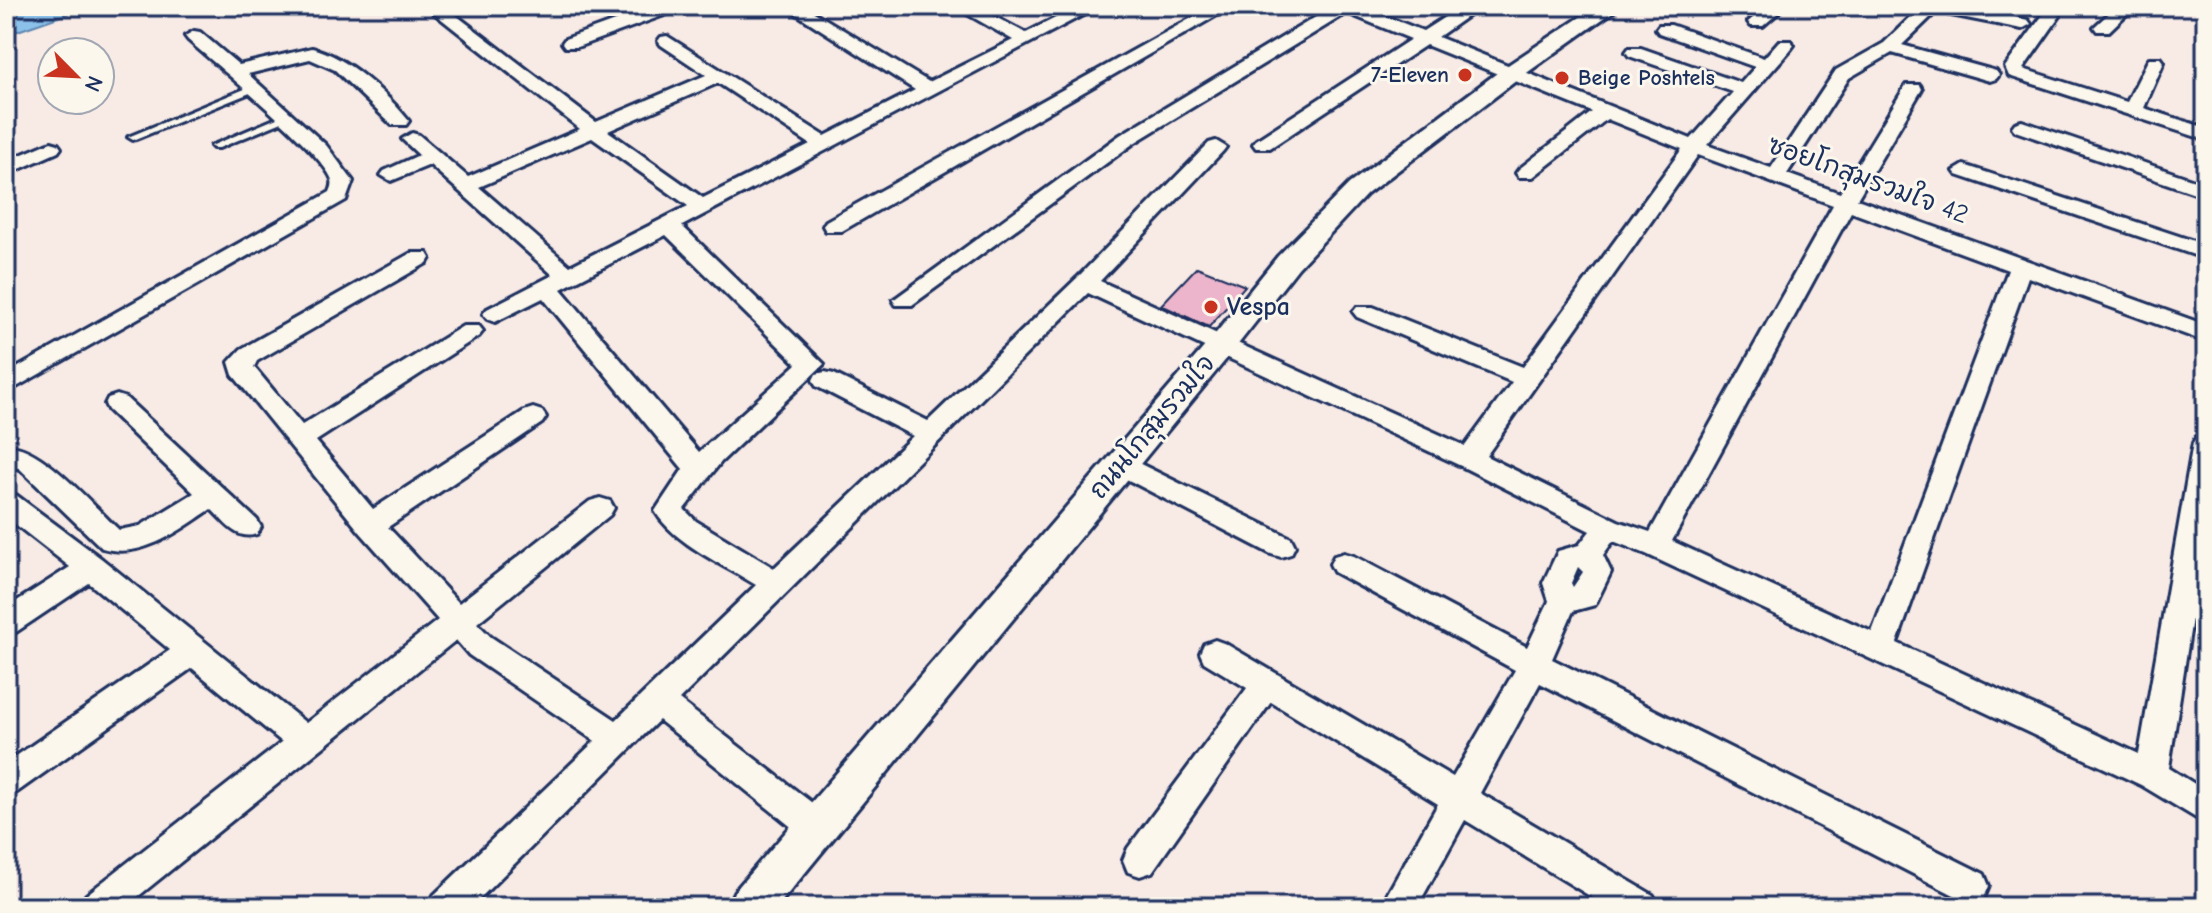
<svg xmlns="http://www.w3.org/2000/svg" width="2212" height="913" font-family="'Comic Neue','Playpen Sans Thai',sans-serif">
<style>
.water{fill:#8cc2ea;stroke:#5f87b2;stroke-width:2}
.building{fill:#ecb5cb;stroke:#1b2f5e;stroke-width:2}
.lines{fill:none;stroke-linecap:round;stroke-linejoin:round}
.service-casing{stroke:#1b2f5e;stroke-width:6}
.minor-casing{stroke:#1b2f5e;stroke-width:6}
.tertiary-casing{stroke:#1b2f5e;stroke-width:6}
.service{fill:#fbf7ec;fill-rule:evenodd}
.minor{fill:#fbf7ec;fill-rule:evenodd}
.tertiary{fill:#fbf7ec;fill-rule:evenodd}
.poi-dot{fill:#c8321e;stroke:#fbf7ec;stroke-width:3}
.labels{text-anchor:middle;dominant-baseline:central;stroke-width:6;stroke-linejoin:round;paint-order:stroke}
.far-poi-label{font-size:22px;font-weight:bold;fill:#1b2f5e;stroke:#fbf7ec;text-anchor:end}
.street-label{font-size:26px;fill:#1b2f5e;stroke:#fbf7ec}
.poi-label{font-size:26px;font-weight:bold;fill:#1b2f5e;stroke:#fbf7ec;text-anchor:start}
</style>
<rect width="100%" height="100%" fill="#f8eae5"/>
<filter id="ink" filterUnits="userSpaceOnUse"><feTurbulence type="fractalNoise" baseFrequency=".0125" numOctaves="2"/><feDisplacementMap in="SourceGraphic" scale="16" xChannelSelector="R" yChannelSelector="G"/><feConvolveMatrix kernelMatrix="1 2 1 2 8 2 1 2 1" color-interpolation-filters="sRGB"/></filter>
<g filter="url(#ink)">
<path class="water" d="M6,6h84l-84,29z"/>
<path class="building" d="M1197,267l48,19 -36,41 -48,-22z"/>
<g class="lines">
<g class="service-casing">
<g id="service">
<path d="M252,86l4,3 -1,2 -119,48 -3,1 -5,-3z"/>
<path d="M284,115l3,1v4l-68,28h-6l-2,-2z"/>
</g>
</g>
<g class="minor-casing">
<g id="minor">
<path d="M425,6h19l152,116 110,-47 -45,-30 -3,-4 3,-4 6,-1 158,100 90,-46 -131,-84h20l125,76 84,-42 -60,-34h21l52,27 53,-27h21l-418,220 142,138 -103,98 -37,47 12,12 78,47 139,-132 -97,-50 -3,-6 3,-6 9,-2 9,2 94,47 149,-143 132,-135 7,-2 10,6 -3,4 -123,130 365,165 47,-64 -155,-65 -4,-5 4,-5h16l150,60 159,-218 -75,-30 -74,58h-14l-3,-4 3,-4 73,-57 -166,-67 -156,103h-14l-3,-4 3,-4 155,-101 -64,-26 -213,130 -222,162h-16l-3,-5 227,-165 214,-129h26l63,25 39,-25h20l-44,31 253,102 42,-47 -104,-36 -3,-4 3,-4h12l100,35 14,-16 -96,-34 -3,-4 3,-4h12l93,33 15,-17h12l3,4 -3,4 -84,96 64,23 65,-98 48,-27 38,-37h43l63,14 3,4 -9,5 -86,-17 -34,33 94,26 3,4 -3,4 -6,2 -98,-28 -43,25 -62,96 53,19 66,-108h14l2,4 -65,110 349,126v17l-178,-65 -131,366 242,111 54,-311 4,-7 9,-2v93l-37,241 37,23v33l-65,-39 -495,-231 -33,-13 -10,14 8,17 -16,33 -22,6 -21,48 432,215 5,12 -5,12 -12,5 -12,-5 -420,-215 -60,110 173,102 6,12h-51l-143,-87 -48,87h-37l58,-103 -167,-102 -119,170 -12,4 -12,-4 -5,-12 5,-12 119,-160 -43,-26 -4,-9 4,-9 11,-4 11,4 227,133 62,-107 -181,-98 -4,-8 4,-8 10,-3 10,3 173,91 22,-46 -6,-18 15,-32 21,-6 11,-14 -129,-65 -373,-173 -409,407 150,116 5,11 -5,11 -12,5 -12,-5 -146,-118 -188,187h-43l6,-12 161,-154 -126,-86 -13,-15 -331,267h-45l6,-12 196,-153 -90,-74 -175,124 -11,4v-33l164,-113 -81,-67 -73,49 -10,3v-27l64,-41 -64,-50v-25l10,3 86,64 204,164 132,-103 -78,-88 -127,-157 -4,-13 12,-13 170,-96h16l3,5 -3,5 -170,98 -3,6 48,58 161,-99h16l4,5 -4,5 -163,105 57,68 151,-98 9,-3 9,3 4,6 -4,6 -154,104 71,76 131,-102 10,-3 10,3 4,7 -4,7 -133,108 14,14 125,83 140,-135c-30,-19 -83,-42 -101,-74l28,-42 -140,-171 -48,24 -8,-3 -4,-5 4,-5 66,-34 -123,-110 -39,16 -10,-6 3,-4 35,-16 -17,-16 10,-6 7,2 49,42 112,-48zM718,83l92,61 -107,54 -95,-67zM592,138l96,68 -118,60 -91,-79zM1698,155l135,50 -183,327 -32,-11 -132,-65zM1851,212l157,58 -136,362 -200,-91zM666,235l131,129 -98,88 -138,-163zM1578,567l5,5 -10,15 -2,-4z"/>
<path d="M656,6h24l-2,4 -101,37h-12l-3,-4 3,-4z"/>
<path d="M1213,6h20l-391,225h-16l-3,-5 3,-5z"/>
<path d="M1767,6h19l-23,20h-12l-3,-4z"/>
<path d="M2117,6h18l-26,25h-12l-3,-4z"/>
<path d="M2051,11l9,5 -37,53 104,33 22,-44h12l3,4 -20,46 62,20v12l-197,-64 -4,-9 40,-55z"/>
<path d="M194,31l6,1 39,33 73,-17c34,8 75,45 97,73l-3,4h-14l-57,-55 -25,-11 -62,15 78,71 27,36 -7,19 -340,193v-19l324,-182c2,-5 3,-7 2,-12 -8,-27 -118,-117 -144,-140l-3,-4z"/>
<path d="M2022,121l184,63v13l-191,-66 -3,-4 3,-4z"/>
<path d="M51,142l7,2 3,4 -3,4 -52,23v-14z"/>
<path d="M1964,165l242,80v14l-249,-84 -3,-4z"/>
<path d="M117,395l9,3 131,122 4,7 -4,7c-21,7 -32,-12 -46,-25 -31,21 -69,51 -109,39l-83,-80 -13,-1v-20c30,-8 91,63 113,83l21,-4 54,-33 -86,-83 -3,-6 3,-6z"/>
<path d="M1120,454l171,84 4,8 -4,8 -10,3 -10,-3 -160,-83 -4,-7 4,-7z"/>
</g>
</g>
<g class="tertiary-casing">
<path id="tertiary" d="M1597,6h24l-100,71 -154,117 -69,74 -66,84 -455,555h-50l7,-15 478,-554 66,-82 71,-72 156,-117z"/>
</g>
<use href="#service" class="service"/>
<use href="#minor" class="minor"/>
<use href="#tertiary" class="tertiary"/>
</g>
</g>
<g class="poi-dot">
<circle cx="1465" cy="75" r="8"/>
<circle cx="1562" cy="78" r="8"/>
<circle cx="1211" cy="307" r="8"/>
</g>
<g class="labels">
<g class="far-poi-label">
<text x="1449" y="75">7-Eleven</text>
<text x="1578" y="78" text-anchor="start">Beige Poshtels</text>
</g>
<g class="street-label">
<text transform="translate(1868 180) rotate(20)">ซอยโกสุมรวมใจ 42</text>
<text transform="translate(1152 427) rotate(-50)">ถนนโกสุมรวมใจ</text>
</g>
<g class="poi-label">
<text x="1227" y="307">Vespa</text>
</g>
</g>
<rect width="2212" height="913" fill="none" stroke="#fbf7ec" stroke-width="32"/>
<rect x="16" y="16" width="2180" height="881" fill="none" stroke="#1b2f5e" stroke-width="3" filter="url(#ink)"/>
<g transform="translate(76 76) rotate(114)"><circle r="38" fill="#fbf7ec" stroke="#a1a7b3" stroke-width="2"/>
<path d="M0-6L14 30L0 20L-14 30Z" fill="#c8321e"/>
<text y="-12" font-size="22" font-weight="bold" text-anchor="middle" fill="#1b2f5e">N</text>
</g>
</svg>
